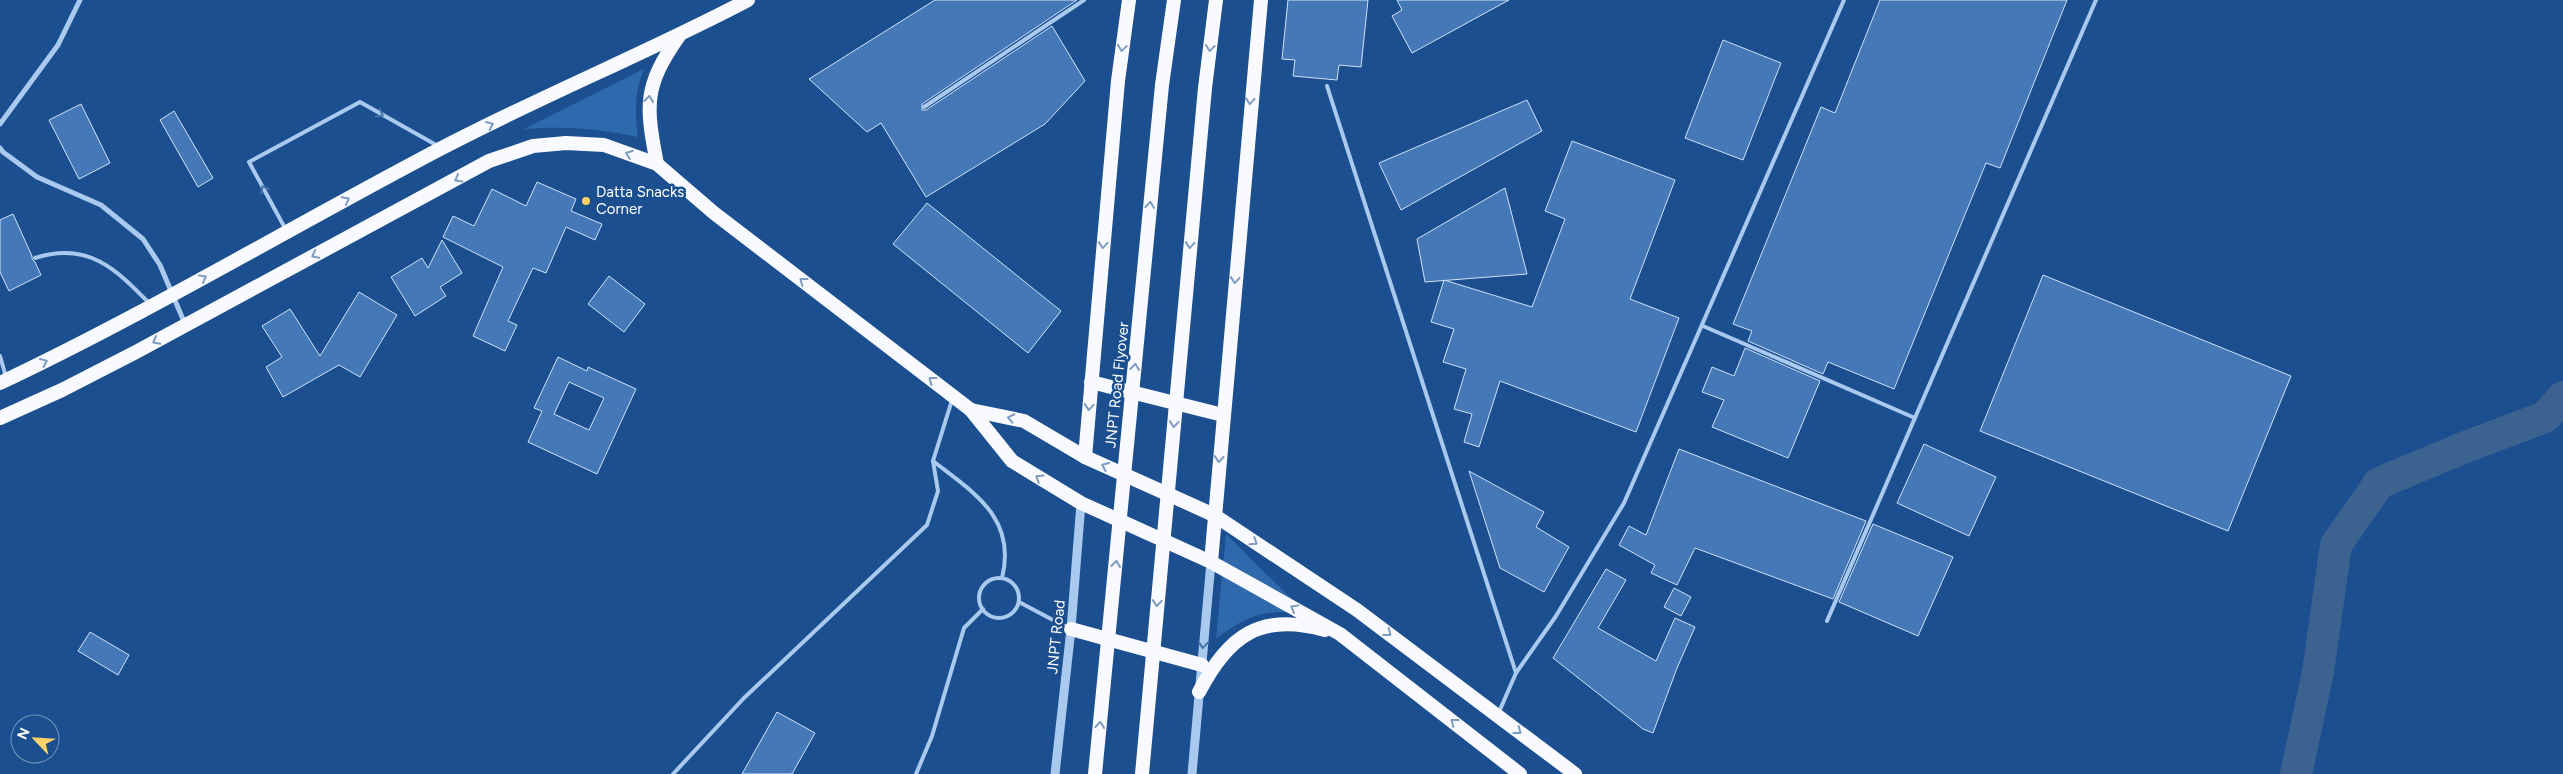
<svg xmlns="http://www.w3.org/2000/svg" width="2563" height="774" font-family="Figtree,sans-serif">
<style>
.green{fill:#2e69ad}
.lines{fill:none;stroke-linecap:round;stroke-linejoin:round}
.river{stroke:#3c6290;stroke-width:32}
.building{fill:#4478b7;stroke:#cfe3fa;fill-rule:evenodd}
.service{stroke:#a9c9ee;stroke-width:4}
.minor{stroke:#a9c9ee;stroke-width:5}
.tertiary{stroke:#a9c9ee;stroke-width:9}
.trunk{stroke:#f8faff;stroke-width:14}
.trunk-bridge{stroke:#f8faff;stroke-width:14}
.oneway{stroke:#7e9cc1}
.oneway2{stroke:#4674ac}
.poi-dot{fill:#ffd166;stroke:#1b4f8f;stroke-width:2}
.labels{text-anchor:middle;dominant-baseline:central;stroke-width:5;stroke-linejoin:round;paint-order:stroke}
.poi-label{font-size:15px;fill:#fff;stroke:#1b4f8f;text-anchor:start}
.street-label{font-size:15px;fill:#fff;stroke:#1b4f8f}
</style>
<rect width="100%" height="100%" fill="#1b4f8f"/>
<g class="green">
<path d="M644,69c-10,23 -9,44 -6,68 -40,-8 -73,-11 -114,-8z"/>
<path d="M1226,534l81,80c-40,-6 -60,1 -91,25z"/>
</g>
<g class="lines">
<path class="river" d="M2296,774l22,-102 18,-127 43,-62 84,-35 82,-31 18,-20"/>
</g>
<g class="building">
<path d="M935,0h142l-155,104v6h4l126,-84 33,55 -40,43 -119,73 -45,-74 -14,9 -58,-53z"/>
<path d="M1288,0h80l-7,67 -22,-2 -2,15 -44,-4 2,-16 -13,-1z"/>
<path d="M1397,0h112l-97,53 -20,-37 10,-6z"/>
<path d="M1880,0h187l-67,168 -14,-5 -92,226 -66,-27 -5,12 -75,-33 4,-10 -19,-7 88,-217 14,6z"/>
<path d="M1723,40l58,23 -38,97 -58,-22z"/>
<path d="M1527,100l15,31 -141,79 -22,-47z"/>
<path d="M81,104l29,59 -31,16 -30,-59z"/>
<path d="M174,111l39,67 -15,9 -38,-67z"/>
<path d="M1572,141l103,39 -45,119 49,19 -43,114 -136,-51 -21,66 -15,-5 8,-28 -18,-5 12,-40 -23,-7 11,-33 -23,-7 13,-42 88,27 33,-88 -20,-8z"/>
<path d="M537,182l39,17 -5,12 31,13 -7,16 -29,-13 -20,46 -13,-5 -25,53 9,4 -12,26 -32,-15 30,-69 -60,-30 10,-21 21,10 18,-37 34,17z"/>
<path d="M1505,188l22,86 -102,8 -8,-43z"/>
<path d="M927,203l134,108 -33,42 -135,-109z"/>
<path d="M13,214l19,42v3l3,3 6,13 -32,16 -9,-19v-52z"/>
<path d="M442,240l20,33 -22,14 6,9 -31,20 -24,-39 31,-19 6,10z"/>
<path d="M2043,275l248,101 -63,155 -248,-100z"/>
<path d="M609,276l36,28 -21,28 -36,-28z"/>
<path d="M359,292l38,23 -37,62 -21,-12 -56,32 -17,-30 16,-10 -20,-31 28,-17 30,47z"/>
<path d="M1745,348l75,33 -32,77 -76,-31 12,-27 -22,-8 10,-25 22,9z"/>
<path d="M558,357l29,14 1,-4 48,22 -39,85 -69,-32 14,-31 -8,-3zM569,382l35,16 -15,32 -35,-16z"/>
<path d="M1924,444l72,33 -27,59 -72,-33z"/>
<path d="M1679,449l187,72 -33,78 -138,-51 -18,37 -26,-12 4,-8 -36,-20 10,-19 17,9z"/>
<path d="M1469,471l75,41 -8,15 33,20 -25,45 -44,-24z"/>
<path d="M1873,524l80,33 -35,79 -79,-34z"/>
<path d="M1606,569l20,11 -28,48 58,33 19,-43 20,9 -18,41 -24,65 -10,-4 -90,-71z"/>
<path d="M1674,588l17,9 -10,19 -17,-9z"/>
<path d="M90,632l39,23 -11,20 -40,-24z"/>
<path d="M777,712l38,21 -23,41h-50z"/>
</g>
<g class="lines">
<g class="service">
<path d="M1327,86l189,587"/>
<path d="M924,107l160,-107"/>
<path d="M286,230l-37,-68 111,-60 78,44"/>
<path d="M35,258c53,-17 81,11 115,46"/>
<path d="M1703,326l212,92"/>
<path d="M0,356l6,21"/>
<path d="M933,461c41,32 84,57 69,117"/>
<circle cx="999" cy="598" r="20"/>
<path d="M1019,602l49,26"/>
<path d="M1827,621l269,-621"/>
<path d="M1499,712l17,-39 40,-57 68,-113 220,-503"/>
<path d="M673,774l71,-76 183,-173 11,-34 -5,-30 19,-61"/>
<path d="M916,774l16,-38 32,-108 19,-19"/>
</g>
<g class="minor">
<path d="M0,124l58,-79 22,-45"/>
<path d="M0,148l3,4 34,25 64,28 42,34 17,26 25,59"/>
</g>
<g class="tertiary">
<path d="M1055,774l16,-145 10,-126"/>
<path d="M1192,774l19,-212"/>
</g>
<g class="trunk">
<path d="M657,164c-11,-58 -14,-77 22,-128"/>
<path d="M1091,382l132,33"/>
<path d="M0,383c150,-71 293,-157 440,-234 101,-53 207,-96 308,-149"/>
<path d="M971,410l53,11 61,36 129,58 143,95 218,164"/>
<path d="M0,418l62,-28 74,-38 353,-191 44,-15 33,-3 38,2 53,19 57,49 257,197 41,51 69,42 130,59 129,72 180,140"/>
<path d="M1085,457l33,-376 11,-81"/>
<path d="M1211,562l50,-562"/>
<path d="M1071,629l131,36"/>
<path d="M1199,692c29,-56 61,-80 126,-62"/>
</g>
<g class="trunk-bridge">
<path d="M1095,774l67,-689 12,-85"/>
<path d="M1142,774l63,-686 11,-88"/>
</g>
</g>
<defs><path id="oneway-chevron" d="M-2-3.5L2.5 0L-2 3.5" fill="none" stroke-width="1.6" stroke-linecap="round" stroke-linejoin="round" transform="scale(1.25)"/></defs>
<g class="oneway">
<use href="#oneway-chevron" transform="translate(1122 48) rotate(98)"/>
<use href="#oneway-chevron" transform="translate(1210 48) rotate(97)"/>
<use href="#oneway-chevron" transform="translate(649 99) rotate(-83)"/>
<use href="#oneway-chevron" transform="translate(1250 101) rotate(95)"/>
<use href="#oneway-chevron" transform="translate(490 125) rotate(-25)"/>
<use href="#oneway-chevron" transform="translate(629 154) rotate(-160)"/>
<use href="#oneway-chevron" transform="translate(458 179) rotate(150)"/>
<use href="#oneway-chevron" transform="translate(346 200) rotate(-28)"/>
<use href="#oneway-chevron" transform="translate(1150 205) rotate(-84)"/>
<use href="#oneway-chevron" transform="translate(1103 245) rotate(95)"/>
<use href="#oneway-chevron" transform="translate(1190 245) rotate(95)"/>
<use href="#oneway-chevron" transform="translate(315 255) rotate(152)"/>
<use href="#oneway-chevron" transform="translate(203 278) rotate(-29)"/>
<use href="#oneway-chevron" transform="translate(1235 280) rotate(95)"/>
<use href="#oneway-chevron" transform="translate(803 281) rotate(-143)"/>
<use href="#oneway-chevron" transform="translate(156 341) rotate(152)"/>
<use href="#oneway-chevron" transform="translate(44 362) rotate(-25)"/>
<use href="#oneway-chevron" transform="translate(1135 367) rotate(-84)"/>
<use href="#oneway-chevron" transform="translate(932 380) rotate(-143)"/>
<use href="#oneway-chevron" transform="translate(1089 407) rotate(95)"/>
<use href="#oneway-chevron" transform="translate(1011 418) rotate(-168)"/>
<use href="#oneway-chevron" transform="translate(1174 424) rotate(95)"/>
<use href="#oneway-chevron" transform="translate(1219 459) rotate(95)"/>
<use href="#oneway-chevron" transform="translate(1105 466) rotate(-156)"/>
<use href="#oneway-chevron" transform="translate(1039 478) rotate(-148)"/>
<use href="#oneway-chevron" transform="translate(1254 542) rotate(33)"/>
<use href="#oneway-chevron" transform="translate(1116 564) rotate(-84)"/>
<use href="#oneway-chevron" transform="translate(1157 603) rotate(95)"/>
<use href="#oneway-chevron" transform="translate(1294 608) rotate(-151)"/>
<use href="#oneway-chevron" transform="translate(1388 633) rotate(37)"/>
<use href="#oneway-chevron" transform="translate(1454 722) rotate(-142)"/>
<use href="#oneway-chevron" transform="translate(1100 725) rotate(-84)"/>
<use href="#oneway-chevron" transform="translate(1518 731) rotate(37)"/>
</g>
<g class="oneway2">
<use href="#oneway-chevron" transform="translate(380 114) rotate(29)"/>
<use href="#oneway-chevron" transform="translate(264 189) rotate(-119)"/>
<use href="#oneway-chevron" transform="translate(1203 645) rotate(95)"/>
</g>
<circle class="poi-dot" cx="586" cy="201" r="5"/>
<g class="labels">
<g class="poi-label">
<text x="596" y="192">Datta Snacks<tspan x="596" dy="17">Corner</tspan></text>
</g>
<g class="street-label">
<text transform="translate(1117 385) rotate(-84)">JNPT Road Flyover</text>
<text transform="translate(1056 637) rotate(-84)">JNPT Road</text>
</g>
</g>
<g transform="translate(35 739) rotate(295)"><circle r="24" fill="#1b4f8f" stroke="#7695bc"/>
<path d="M0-4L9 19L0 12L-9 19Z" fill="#ffd166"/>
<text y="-8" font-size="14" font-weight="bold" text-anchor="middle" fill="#ffffff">N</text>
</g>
</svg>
